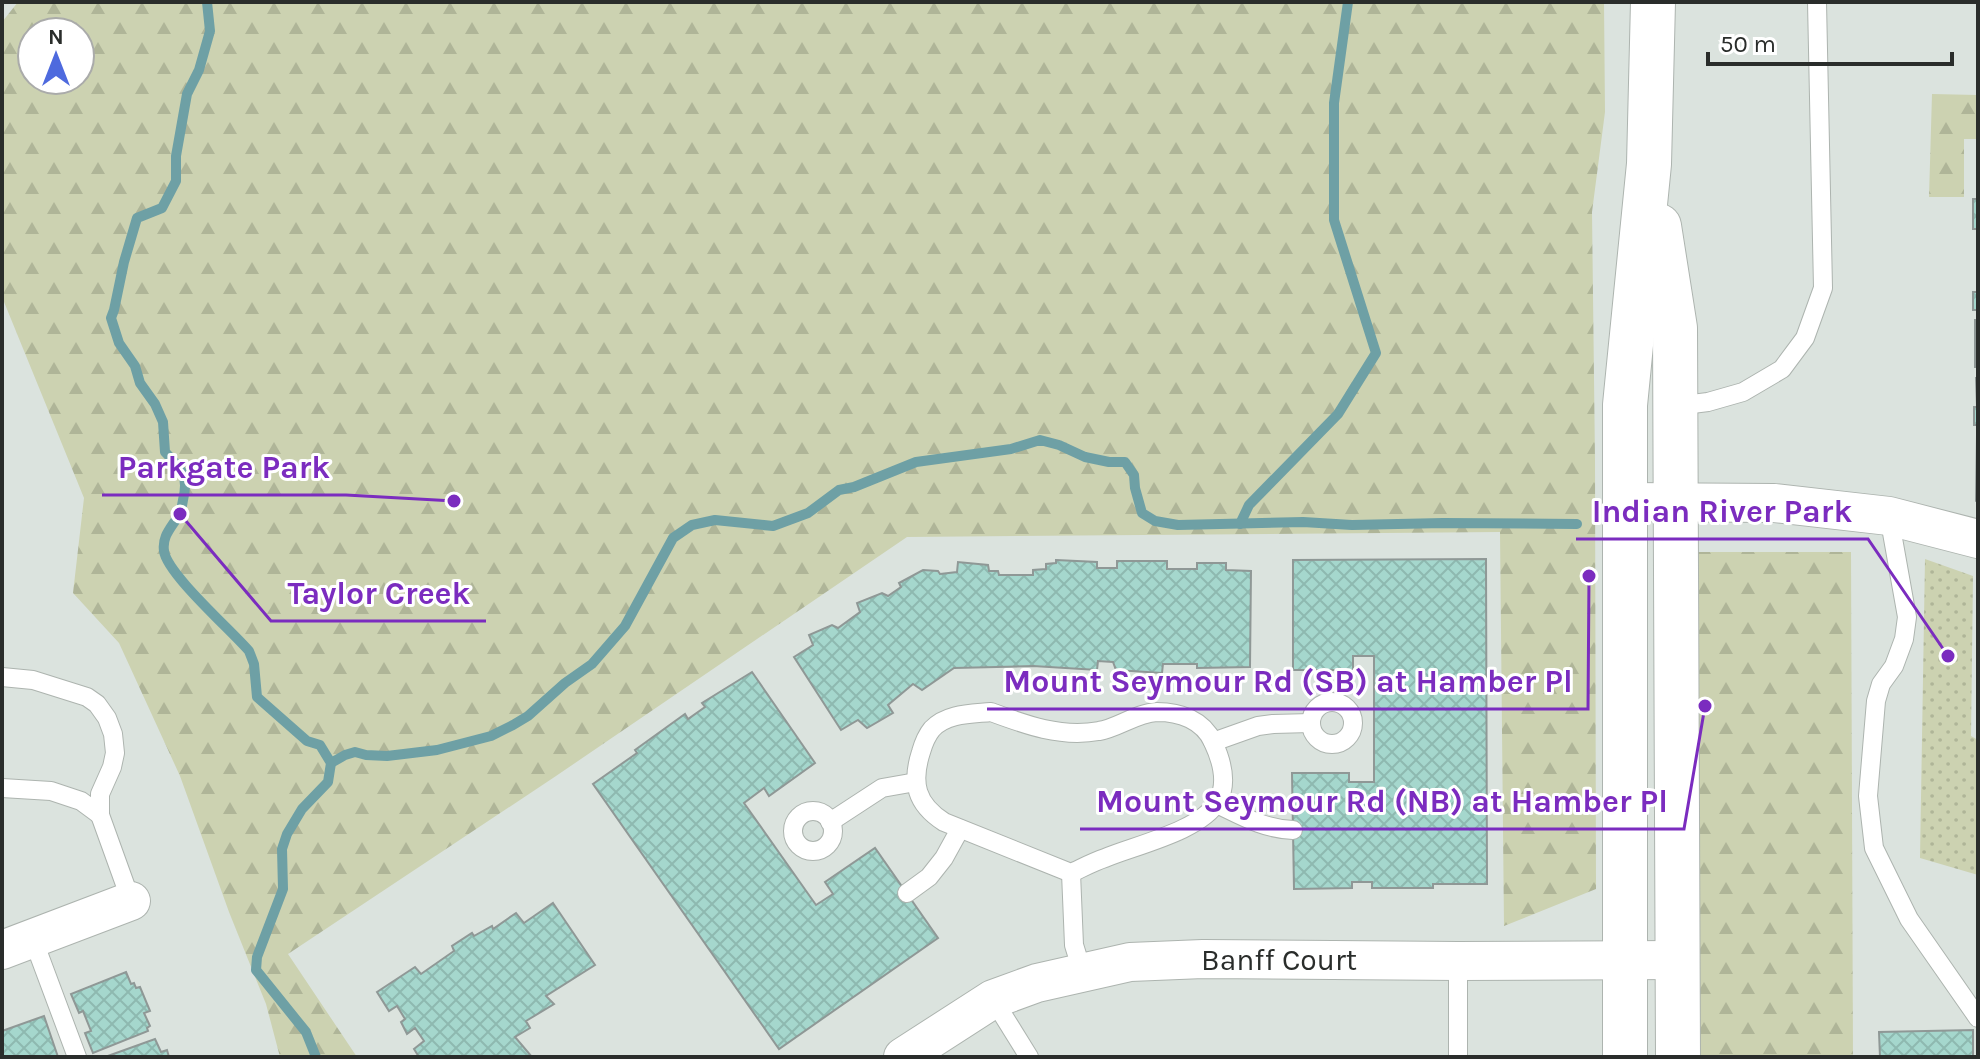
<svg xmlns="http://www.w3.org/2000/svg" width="1980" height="1059" font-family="Karla,sans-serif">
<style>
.grass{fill:url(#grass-dots)}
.forest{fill:url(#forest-firs);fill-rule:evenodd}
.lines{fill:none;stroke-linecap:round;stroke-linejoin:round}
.stream{stroke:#6ea0a5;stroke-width:10}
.building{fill:url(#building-cross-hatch);stroke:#8f9896;stroke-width:2}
.service-casing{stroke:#adb4af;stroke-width:20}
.minor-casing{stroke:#adb4af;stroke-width:40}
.tertiary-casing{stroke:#adb4af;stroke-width:46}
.service{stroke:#fff;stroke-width:18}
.minor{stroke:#fff;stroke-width:38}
.tertiary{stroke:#fff;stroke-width:44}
.labels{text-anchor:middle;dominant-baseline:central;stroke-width:6;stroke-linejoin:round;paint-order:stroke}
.street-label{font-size:30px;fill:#2a2d2b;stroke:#fff}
.leader{fill:none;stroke:#7b2cbf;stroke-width:3}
.callout-dot{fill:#7b2cbf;stroke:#fff;stroke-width:3}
.callout-label{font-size:32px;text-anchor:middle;font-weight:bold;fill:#7b2cbf;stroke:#fff;stroke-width:6;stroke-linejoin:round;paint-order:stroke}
</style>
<defs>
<pattern id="grass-dots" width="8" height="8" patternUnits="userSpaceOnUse" patternTransform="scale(2)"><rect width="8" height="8" fill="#ccd2b1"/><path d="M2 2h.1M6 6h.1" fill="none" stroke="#afb598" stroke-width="1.8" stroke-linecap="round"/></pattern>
<pattern id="forest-firs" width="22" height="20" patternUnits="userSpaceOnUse" patternTransform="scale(2)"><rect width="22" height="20" fill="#ccd2b1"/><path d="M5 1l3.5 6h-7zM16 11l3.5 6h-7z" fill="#afb598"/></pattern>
<pattern id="building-cross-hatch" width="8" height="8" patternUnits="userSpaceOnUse" patternTransform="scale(2)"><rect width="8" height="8" fill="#a5d7cd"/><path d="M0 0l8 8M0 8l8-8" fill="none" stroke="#8eb9b0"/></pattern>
</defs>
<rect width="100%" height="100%" fill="#dbe3de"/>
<path class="grass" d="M1925,559l48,17 -2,160 7,4v135l-58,-17z"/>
<g class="forest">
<path d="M18,2h1586l1,110 -13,100 3,248 1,429 -92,37 -4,-394 -593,5 -351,239 -268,178 69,103h-77l-14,-53 -37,-92 -49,-136 -61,-133 -46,-50 11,-95 -82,-201v-275zM32,32h48v48h-48z"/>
<path d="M1932,94l46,1v44h-14v58h-35z"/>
<path d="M1693,552h158l2,505h-156z"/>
</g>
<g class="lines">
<g class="stream">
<path d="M207,2l3,29 -11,39 -12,24 -11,62v25l-14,27 -25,10 -13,44 -10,48 -3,8 8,25 16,23 5,17 15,21 8,18 2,30c17,17 24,24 18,48 -1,7 -2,12 -6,18 -7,11 -15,19 -13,33 3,23 67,79 85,100l5,13 3,33 50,44 13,4 11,18 -3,19 -26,27 -15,25 -5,15 1,40 -26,68 -1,13 50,62 10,25"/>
<path d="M1240,524l9,-19 89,-91 38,-61 -42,-133v-117l14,-101"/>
<path d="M331,763l14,-8 10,-3 11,3 21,1 50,-6 54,-14 22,-11 15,-9 37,-33 27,-19 33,-38 48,-88 19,-13 23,-5 58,6 35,-13 31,-23 15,-3 62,-25 95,-13 29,-9 19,5 26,12 24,5h16l9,13 1,13 7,25 13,8 23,4 125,-3 49,3 91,-2 134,1"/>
</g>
</g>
<g class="building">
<rect x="1973" y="199" width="5" height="30"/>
<path d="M1978,288v22h-5v-18h5z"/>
<rect x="1975" y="320" width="3" height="47"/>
<path d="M1976,378h2v47h-4v-18h3z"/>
<path d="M1977,435h1v67l-2,-1z"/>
<path d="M1486,559l1,325h-54v4h-61v-6h-20v6l-58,1 -2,-116h57v9h25v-126h-21v14h-60v-110z"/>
<path d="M1056,560l41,2v6h20v-7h50v8h30v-6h29v7l25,1 -1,96 -53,1v-4h-34l-1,9 -46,-3 -3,-8 -15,-1 -1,9 -64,-4 -79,2 -32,22 -9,-6 -25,21 5,8 -26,15 -9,-8 -17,10 -47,-73 19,-12 -4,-10 23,-10 6,3 22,-16 -3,-9 25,-10 6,3 13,-9 -2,-4 24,-13 15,1 2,3 17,-2 1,-10 30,3 1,6h9l1,4h34v-5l13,-1v-5l10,-1z"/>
<path d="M752,672l63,91 -46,33 -5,-8 -20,15 72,102 17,-11 -8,-12 50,-34 63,90 -159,111 -186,-265 44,-31 -2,-3 50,-36 3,5 17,-12 -3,-4z"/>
<path d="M553,903l42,62 -49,31 8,8 -28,17 4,7 -15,9 17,20h-113l-5,-8 10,-8 -9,-13 -8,6 -6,-12 4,-3 -8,-13 -8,5 -12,-19 38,-25 6,7 33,-23 -2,-5 20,-13 2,3 18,-10 1,3 23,-16 8,10z"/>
<path d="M126,972l5,12 3,-1 2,5 4,-1 10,24 -6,2 6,13 -3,2 1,3 -55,22 -8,-20 6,-2 -8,-20 -4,2 -8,-19z"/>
<path d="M44,1016l14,41h-56v-26z"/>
<path d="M1973,1030v27h-93l-1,-25z"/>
<path d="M155,1039l6,13 6,-2 2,7h-64z"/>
</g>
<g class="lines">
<g class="service-casing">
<g id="service">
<path d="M1676,406l32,-4 35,-10 39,-23 23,-31 18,-50 -6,-286"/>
<path d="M1889,516l18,101 -3,22 -10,27 -13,18 -5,17 -8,95 6,52 35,71 69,99"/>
<path d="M2,677l31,3 54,17 10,7 10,14 6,16 2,19 -3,14 -12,27v21l31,86"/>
<circle cx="1332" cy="723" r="21"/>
<path d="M991,712c35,13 70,26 108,19 19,-3 37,-18 58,-19 23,0 46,8 56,30 8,17 15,41 5,59 -17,30 -82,44 -113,57 -12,4 -23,10 -34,15l-127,-51c-28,-18 -33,-39 -23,-70 2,-7 6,-17 11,-23 15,-16 40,-15 59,-17z"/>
<path d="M1213,742l45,-16 15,-2 38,-1"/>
<path d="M2,788l49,3 30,10 19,14"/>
<path d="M1217,804c25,12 47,25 76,26"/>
<circle cx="813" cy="831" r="20"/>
<path d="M830,822l52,-34 34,-6"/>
<path d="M1071,873l3,72 8,26"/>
<path d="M907,893l22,-16 15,-19 16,-29"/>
<path d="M33,939l44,118"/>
<path d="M1458,961v96"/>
<path d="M993,999l36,58"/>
</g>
</g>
<g class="minor-casing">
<g id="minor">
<path d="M1625,502l149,1 115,13 89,23"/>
<path d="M2,950l129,-49"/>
<path d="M903,1057l90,-58 44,-16 93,-21 73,-3 255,2 219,-1"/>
</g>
</g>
<g class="tertiary-casing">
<g id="tertiary">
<path d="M1659,226l16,102 3,729"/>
<path d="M1625,1057v-652l24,-241 4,-162"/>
</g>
</g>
<use href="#service" class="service"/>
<use href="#minor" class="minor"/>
<use href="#tertiary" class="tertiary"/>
</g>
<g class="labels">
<g class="street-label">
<text x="1279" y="960">Banff Court</text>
</g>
</g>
<path class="leader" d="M454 501L346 495H102M1948 656L1868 539H1576M180 514L271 621H486M1589 576L1588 709H987M1705 706L1684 829H1080"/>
<g class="callout-dot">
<circle cx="454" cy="501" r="8"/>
<circle cx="1948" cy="656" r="8"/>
<circle cx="180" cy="514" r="8"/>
<circle cx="1589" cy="576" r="8"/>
<circle cx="1705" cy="706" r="8"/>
</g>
<g class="callout-label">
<text x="224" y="478">Parkgate Park</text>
<text x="1722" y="522">Indian River Park</text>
<text x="379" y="604">Taylor Creek</text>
<text x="1288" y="692">Mount Seymour Rd (SB) at Hamber Pl</text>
<text x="1382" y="812">Mount Seymour Rd (NB) at Hamber Pl</text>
</g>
<rect width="1980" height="1059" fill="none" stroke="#2a2d2b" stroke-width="8"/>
<g transform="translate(56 56)"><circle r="38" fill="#ffffff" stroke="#aaabaa" stroke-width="2"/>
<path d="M0-6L14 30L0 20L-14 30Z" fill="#4e6ade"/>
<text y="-12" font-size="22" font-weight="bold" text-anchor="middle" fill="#2a2d2b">N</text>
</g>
<path d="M1708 52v12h244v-12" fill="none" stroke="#2a2d2b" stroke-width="4"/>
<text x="1720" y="52" font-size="24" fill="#2a2d2b" stroke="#ffffff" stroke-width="6" paint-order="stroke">50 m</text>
</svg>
